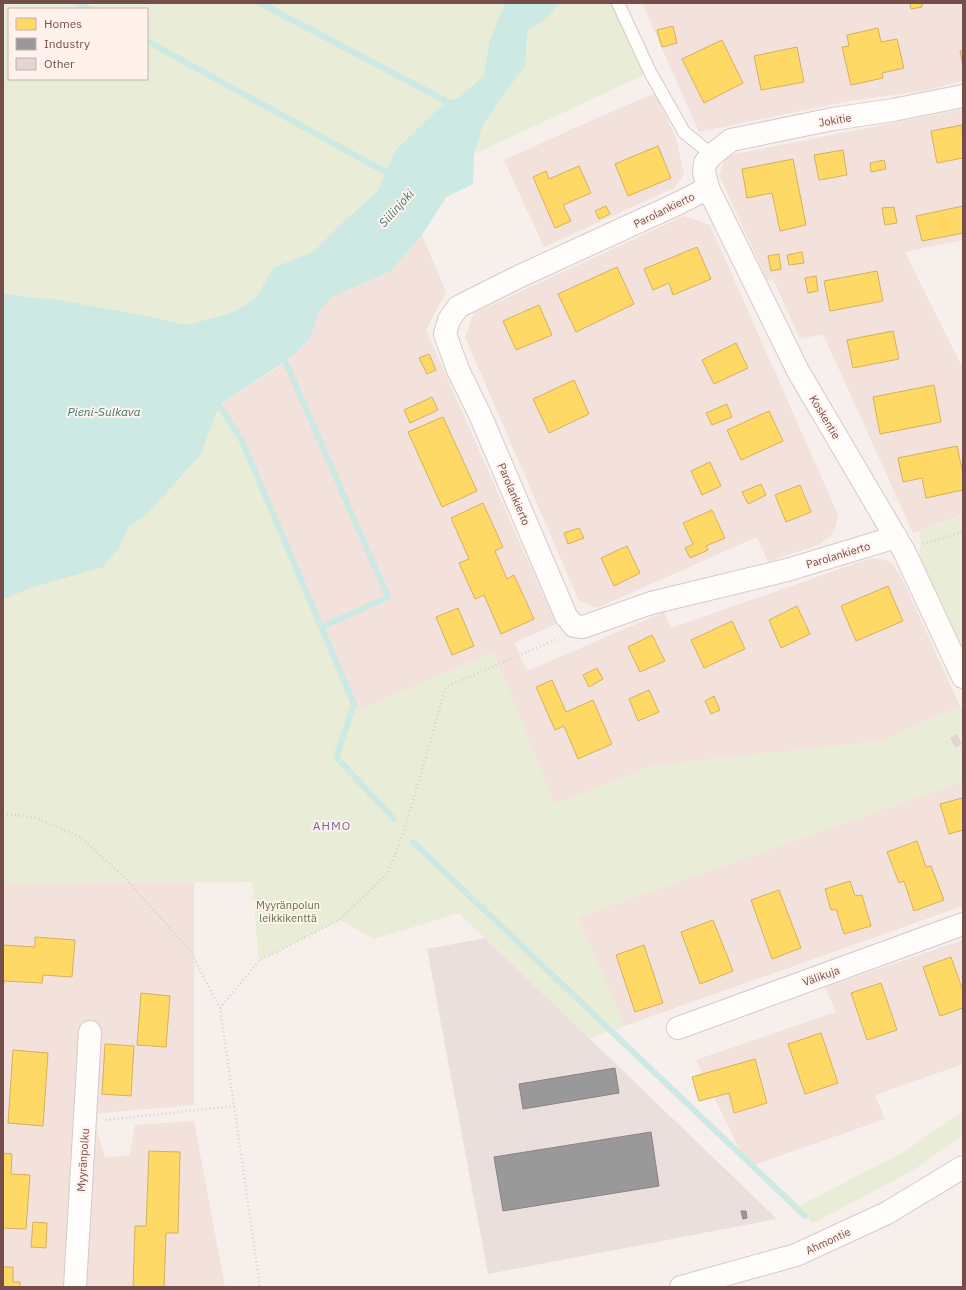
<svg xmlns="http://www.w3.org/2000/svg" width="966" height="1290" font-family="'IBM Plex Sans',sans-serif">
<style>
.residential{fill:#f2e2db}
.industrial{fill:#eadfdc}
.green{fill:#e9ecd6;fill-rule:evenodd}
.water{fill:#cce9e3}
.homes{fill:#ffd966;stroke:#d6af5e}
.industry{fill:#999;stroke:#8e8282}
.lines{fill:none;stroke-linecap:round;stroke-linejoin:round}
.stream{stroke:#cce9e3;stroke-width:6}
.building{fill:#e3d5d2;stroke:#e0d0cd}
.lane-casing{stroke:#d6cac8;stroke-width:14}
.street-casing{stroke:#d6cac8;stroke-width:24}
.path{stroke:#dacfce;stroke-width:2.5;stroke-dasharray:1 3;stroke-linecap:butt}
.lane{stroke:#fefdfc;stroke-width:12}
.street{stroke:#fefdfc;stroke-width:22}
.labels{text-anchor:middle;dominant-baseline:central;stroke-width:4;stroke-linejoin:round;paint-order:stroke}
.street-label{font-size:11px;fill:#754e4b;stroke:#fff2ec}
.park-label{font-size:11px;fill:#5e7540;stroke:#fff2ec}
.water-label{font-size:12px;font-style:italic;fill:#3e7a74;stroke:#fff2ec}
.neighbourhood-label{font-size:12px;letter-spacing:1px;fill:#7a6698;stroke:#fff2ec}
</style>
<rect width="100%" height="100%" fill="#f7efeb"/>
<g class="residential">
<path d="M642,3h321v78l-40,10 -74,10 -150,31z"/>
<path d="M655,93l21,45 8,36 -10,14 -130,59 -40,-87 73,-33z"/>
<path d="M963,109v131l-58,12 58,117v146l-50,18 -90,-199 -23,5 -27,-60 -6,1 -48,-105 7,-19z"/>
<path d="M684,216l26,9 125,283 3,7 -3,14 -4,6 -11,9 -52,18 -11,-25 -160,71 -18,-7 -114,-264 9,-24z"/>
<path d="M422,235l24,57 -20,38 130,294 -42,19 13,28 137,-59 7,16 200,-70 11,1 8,3 10,12 60,132 -78,35 -231,25 -96,39 -62,-153 -135,59 -116,-270 -23,-36 68,-43 23,-24 9,-26 15,-16 57,-25z"/>
<path d="M963,781v125l-339,120 -46,-109z"/>
<path d="M194,882v223l-102,9 13,44 25,-3 5,-30 59,-4 31,166h-222v-404z"/>
<path d="M963,940v124l-88,31 10,24 -137,48 -52,-107 140,-48 -11,-25z"/>
</g>
<path class="industrial" d="M485,938l292,281 -289,55 -61,-325z"/>
<g class="green">
<path d="M3,3h502l-16,39 -5,34 -26,22 -12,3 -51,50 -18,41 -34,30 -30,30 -40,16 -17,30 -22,14 -47,13 -184,106zM9,9h138v70h-138z"/>
<path d="M559,3h55l36,69 -176,82 9,-29 44,-74 1,-21 19,-12z"/>
<path d="M219,405l23,36 116,270 135,-59 62,153 96,-39 231,-25 78,-35 3,6v69l-385,136 46,109 -35,12 -130,-125 -85,26 -35,-19 -80,41 -7,-79 -249,1v-434z"/>
<path d="M963,516v131l-43,-89v-13l-1,-14z"/>
<path d="M963,1111v24l-51,36 -99,52 -16,-16 107,-55z"/>
</g>
<path class="water" d="M505,3h54l-12,15 -19,12 -3,36 -28,37 -14,22 -9,29 -1,30 -27,13 -24,38 -31,36 -57,25 -15,16 -9,26 -18,19 -73,48 -18,49 -54,60 -19,13 -8,19 -17,21 -70,20 -30,12v-305l55,6 78,14 51,11 47,-13 22,-14 17,-30 40,-16 30,-30 34,-30 18,-41 51,-50 12,-3 26,-22 5,-34z"/>
<g class="homes">
<path d="M910,3h12v4l-11,2z"/>
<path d="M673,26l4,17 -15,4 -5,-17z"/>
<path d="M878,28l3,14 16,-3 7,29 -22,5 1,5 -32,7 -9,-38 7,-1 -2,-11z"/>
<path d="M722,40l21,43 -39,20 -22,-44z"/>
<path d="M797,47l7,35 -43,8 -7,-34z"/>
<path d="M960,51h3v16z"/>
<path d="M962,125l1,33 -26,5 -6,-32z"/>
<path d="M658,146l13,32 -43,18 -13,-32z"/>
<path d="M843,150l4,25 -28,5 -5,-25z"/>
<path d="M793,159l13,66 -26,6 -8,-38 -25,5 -5,-29z"/>
<path d="M884,160l2,9 -15,3 -1,-9z"/>
<path d="M579,166l12,27 -28,12 8,16 -16,7 -22,-51 13,-6 3,8z"/>
<path d="M606,206l4,8 -11,5 -4,-8z"/>
<path d="M963,206v27l-41,8 -6,-25z"/>
<path d="M894,207l3,16 -12,2 -3,-17z"/>
<path d="M697,247l14,32 -38,16 -4,-12 -16,7 -9,-21z"/>
<path d="M802,252l2,11 -15,2 -2,-10z"/>
<path d="M779,254l2,15 -10,2 -3,-15z"/>
<path d="M617,267l17,37 -58,28 -18,-38z"/>
<path d="M877,271l6,30 -53,10 -6,-30z"/>
<path d="M816,276l2,15 -10,2 -3,-15z"/>
<path d="M539,305l13,30 -36,15 -13,-29z"/>
<path d="M893,331l6,28 -46,9 -6,-28z"/>
<path d="M736,343l12,25 -34,16 -12,-24z"/>
<path d="M429,354l7,16 -9,4 -8,-16z"/>
<path d="M574,380l15,34 -40,19 -16,-34z"/>
<path d="M934,385l7,37 -61,12 -7,-37z"/>
<path d="M432,397l6,13 -28,13 -6,-13z"/>
<path d="M727,404l5,13 -20,8 -6,-12z"/>
<path d="M769,411l14,30 -42,19 -14,-30z"/>
<path d="M443,417l34,74 -35,16 -34,-75z"/>
<path d="M957,446l6,28v16l-37,8 -4,-20 -19,4 -5,-24z"/>
<path d="M710,462l11,24 -19,9 -11,-24z"/>
<path d="M761,484l5,11 -18,9 -6,-12z"/>
<path d="M800,485l11,27 -25,10 -11,-27z"/>
<path d="M483,503l20,44 -8,4 12,28 7,-4 20,44 -33,15 -17,-39 -9,4 -16,-36 10,-4 -18,-41z"/>
<path d="M712,510l13,28 -19,8 2,4 -18,8 -5,-10 8,-4 -10,-21z"/>
<path d="M579,528l5,10 -16,6 -4,-11z"/>
<path d="M627,546l13,27 -26,13 -13,-28z"/>
<path d="M888,586l15,35 -47,20 -15,-35z"/>
<path d="M797,606l13,28 -29,14 -12,-28z"/>
<path d="M458,608l16,38 -22,9 -16,-38z"/>
<path d="M732,621l13,28 -41,19 -13,-28z"/>
<path d="M652,635l13,26 -25,11 -12,-25z"/>
<path d="M597,668l6,11 -14,8 -6,-12z"/>
<path d="M552,680l14,32 27,-12 19,44 -34,15 -14,-33 -9,4 -19,-43z"/>
<path d="M649,690l10,22 -21,9 -9,-22z"/>
<path d="M714,696l6,14 -9,4 -6,-13z"/>
<path d="M962,798l1,4v28l-14,4 -9,-30z"/>
<path d="M917,841l9,26 5,-1 13,34 -30,11 -10,-30 -5,2 -12,-31z"/>
<path d="M850,881l5,15 7,-1 9,31 -27,8 -8,-25 -5,1 -6,-21z"/>
<path d="M779,890l22,58 -29,11 -21,-59z"/>
<path d="M713,920l20,51 -33,13 -19,-52z"/>
<path d="M35,937l40,3 -3,37 -29,-2 -1,8 -38,-2 -1,9v-45l32,2z"/>
<path d="M644,945l19,58 -28,9 -19,-57z"/>
<path d="M951,957l12,34v17l-23,8 -17,-49z"/>
<path d="M881,983l16,47 -30,10 -16,-47z"/>
<path d="M141,993l29,3 -4,51 -29,-2z"/>
<path d="M821,1033l17,50 -33,11 -17,-50z"/>
<path d="M105,1044l29,2 -3,50 -29,-2z"/>
<path d="M13,1050l35,3 -5,73 -35,-3z"/>
<path d="M755,1059l12,44 -33,10 -5,-20 -30,8 -7,-24z"/>
<path d="M149,1151l31,1 -2,81h-12l-2,54h-31l2,-61h11z"/>
<path d="M3,1153l9,1 -1,20 19,1 -4,54 -23,-1z"/>
<path d="M33,1222l14,1 -1,25 -15,-1z"/>
<path d="M3,1267h10v15h7v5h-17z"/>
</g>
<g class="industry">
<path d="M615,1068l4,25 -96,16 -4,-25z"/>
<path d="M651,1132l8,54 -156,25 -9,-54z"/>
<path d="M741,1211h5l1,7 -4,1z"/>
</g>
<g class="lines">
<g class="stream">
<path d="M77,3l11,6"/>
<path d="M260,3l186,98 6,6"/>
<path d="M147,41l244,134"/>
<path d="M283,356l105,241 -66,30"/>
<path d="M219,405l23,36 112,263 -18,53 58,62"/>
<path d="M413,842l392,374"/>
</g>
</g>
<path class="building" d="M957,735l4,9 -6,3 -4,-9z"/>
<g class="lines">
<g class="lane-casing">
<path id="lane" d="M618,3l32,69 34,60 28,23"/>
</g>
<g class="street-casing">
<g id="street">
<path d="M963,96l-70,14 -60,9 -102,21 -19,15 -7,8 -1,9 4,16 90,183 107,182 58,124"/>
<path d="M708,188l-31,16 -159,73 -60,30 -9,13 -4,14 13,36 23,47 85,199 8,10 9,1 68,-24 136,-33 109,-33"/>
<path d="M678,1028l285,-104"/>
<path d="M75,1287l15,-255"/>
<path d="M681,1287l115,-32 91,-42 76,-46"/>
</g>
</g>
<g class="path">
<path d="M923,544l40,-12"/>
<path d="M3,814l31,3 46,20 46,42 64,72 30,57 40,279"/>
<path d="M220,1008l39,-47 80,-41 49,-47 18,-48 40,-138 111,-48"/>
<path d="M106,1120l128,-14"/>
</g>
<use href="#lane" class="lane"/>
<use href="#street" class="street"/>
</g>
<g class="labels">
<g class="street-label">
<text transform="translate(835 120) rotate(-10)">Jokitie</text>
<text transform="translate(664 210) rotate(-26)">Parolankierto</text>
<text transform="translate(825 417) rotate(59)">Koskentie</text>
<text transform="translate(514 494) rotate(67)">Parolankierto</text>
<text transform="translate(838 555) rotate(-17)">Parolankierto</text>
<text transform="translate(821 976) rotate(-20)">Välikuja</text>
<text transform="translate(83 1160) rotate(-86)">Myyränpolku</text>
<text transform="translate(828 1241) rotate(-25)">Ahmontie</text>
</g>
<g class="park-label">
<text x="288" y="905">Myyränpolun<tspan x="288" dy="13">leikkikenttä</tspan></text>
</g>
<g class="water-label">
<text transform="translate(396 208) rotate(-48)">Siilinjoki</text>
<text x="104" y="411">Pieni-Sulkava</text>
</g>
<g class="neighbourhood-label">
<text x="332" y="825">AHMO</text>
</g>
</g>
<rect width="966" height="1290" fill="none" stroke="#754e4b" stroke-width="8"/>
<rect x="8" y="8" width="140" height="72" fill="#fff2ec" stroke="#c8b0ac"/>
<rect x="16" y="18" width="20" height="12" fill="#ffd966" stroke="#c8b0ac"/>
<text x="44" y="28" font-size="12" fill="#754e4b">Homes</text>
<rect x="16" y="38" width="20" height="12" fill="#999999" stroke="#c8b0ac"/>
<text x="44" y="48" font-size="12" fill="#754e4b">Industry</text>
<rect x="16" y="58" width="20" height="12" fill="#e3d5d2" stroke="#c8b0ac"/>
<text x="44" y="68" font-size="12" fill="#754e4b">Other</text>
</svg>
